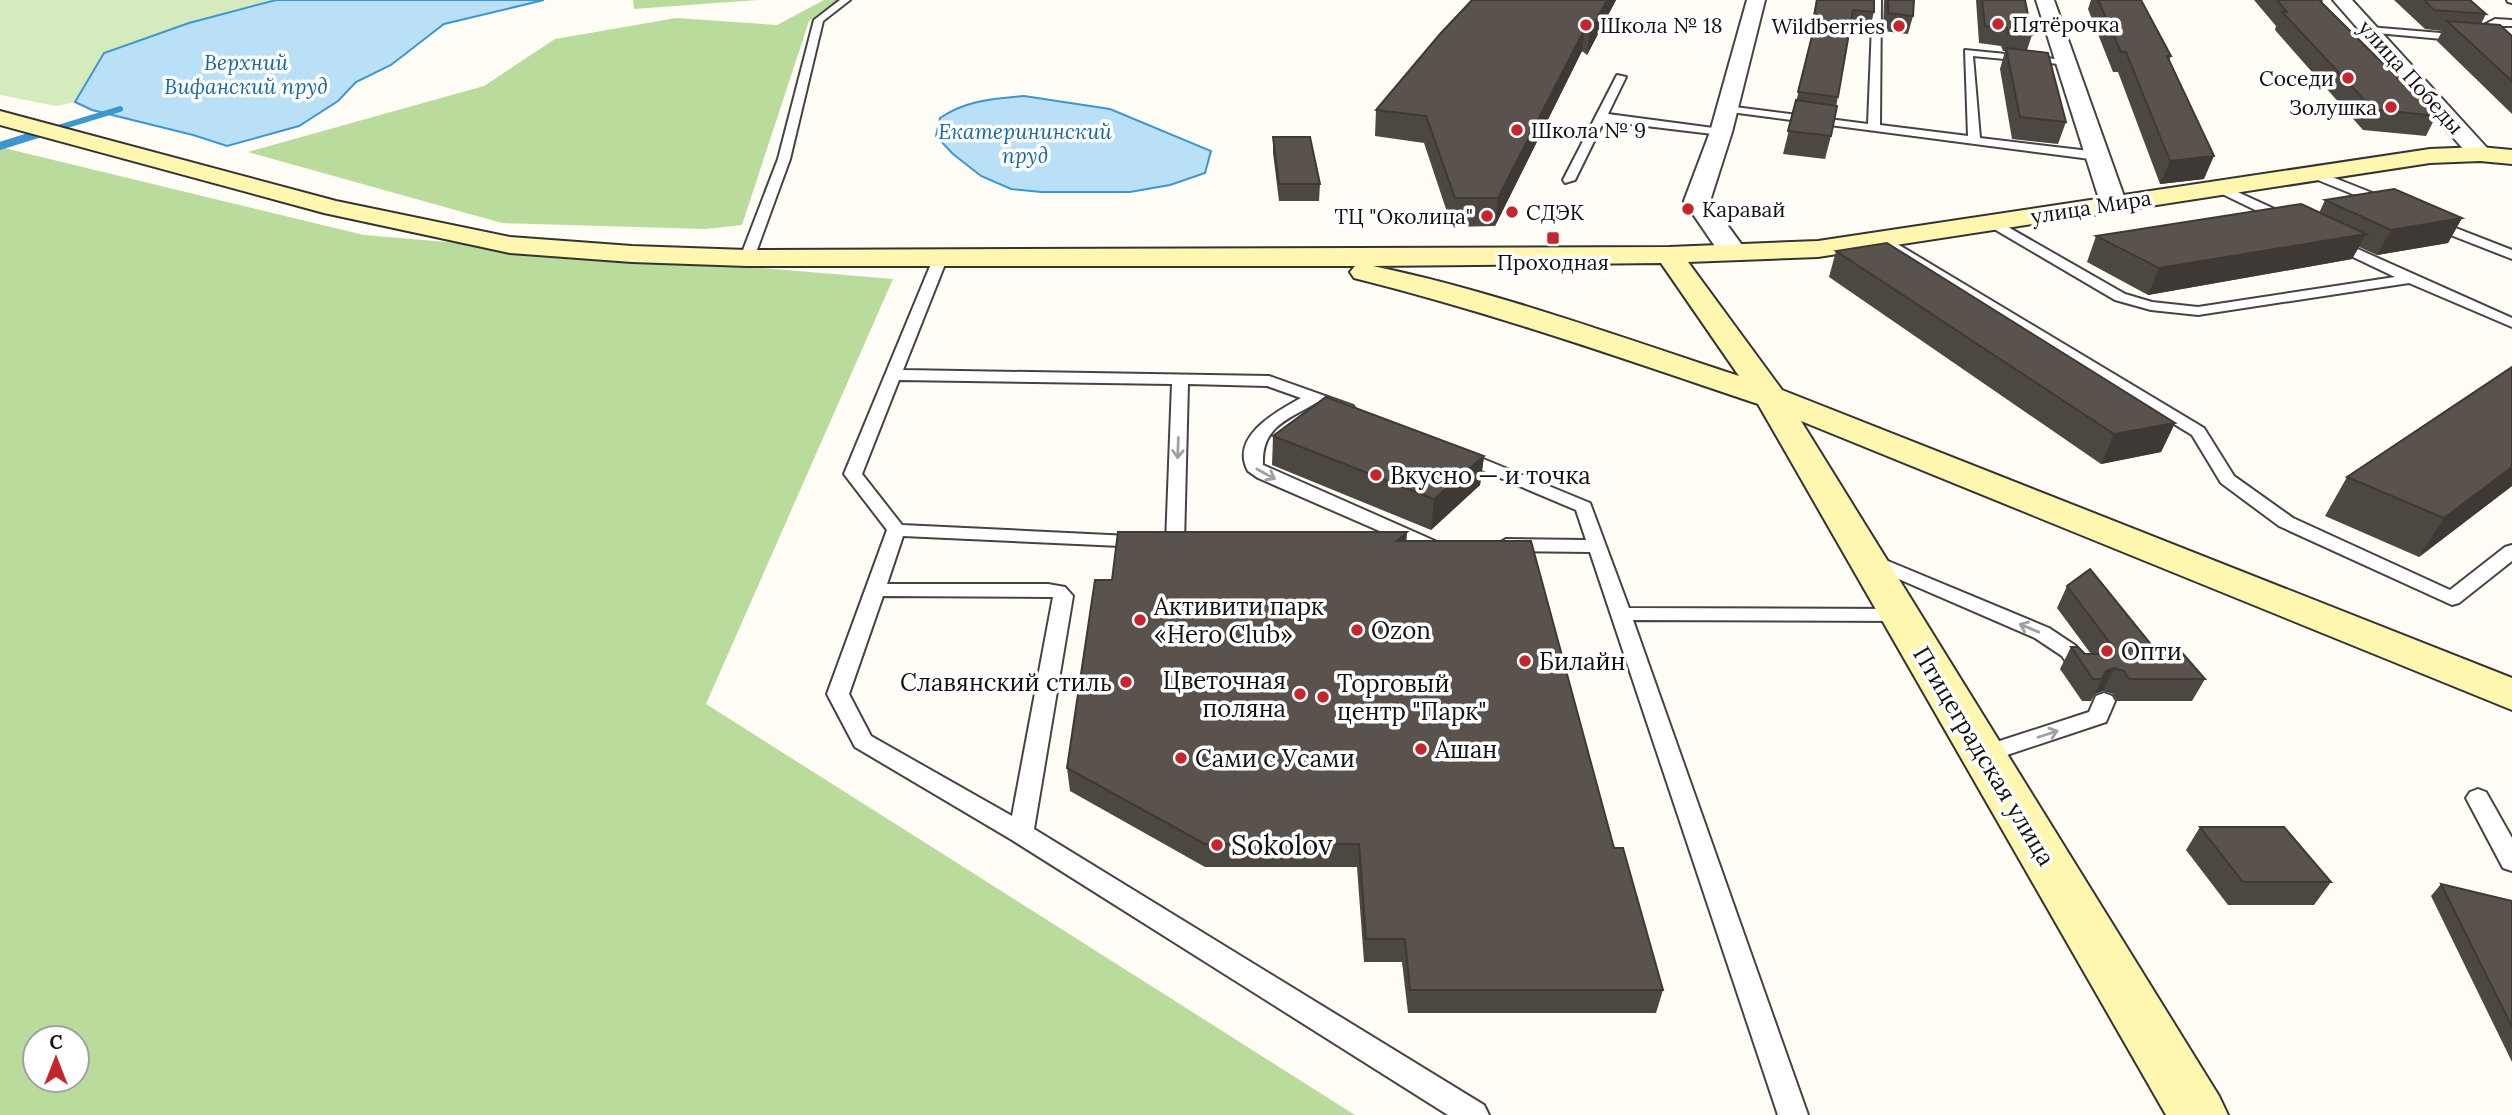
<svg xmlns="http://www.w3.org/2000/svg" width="2512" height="1115" font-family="Lora,serif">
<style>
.green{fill:#d5ebbd}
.forest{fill:#b9dc9c;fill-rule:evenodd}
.water{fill:#b9e0f7;stroke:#3f96cf;stroke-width:2}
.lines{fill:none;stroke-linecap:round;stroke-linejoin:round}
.stream-far1{stroke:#3f96cf;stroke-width:6}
.stream{stroke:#3f96cf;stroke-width:8}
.lane-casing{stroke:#444;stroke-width:4}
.street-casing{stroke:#444;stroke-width:4}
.secondary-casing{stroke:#333;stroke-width:4}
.lane{fill:#fff;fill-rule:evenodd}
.street{fill:#fff;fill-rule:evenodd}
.secondary{fill:#fff6b0;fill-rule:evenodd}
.wall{fill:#4d4742}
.shaded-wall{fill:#3f3936}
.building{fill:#5a524d;stroke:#3f3936;stroke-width:2}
.oneway{stroke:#a0a0a0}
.poi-dot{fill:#c4262e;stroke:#fff;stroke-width:2.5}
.labels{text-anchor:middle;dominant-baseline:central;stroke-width:7;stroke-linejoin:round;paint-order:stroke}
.far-poi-label{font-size:21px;fill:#111;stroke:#fff;text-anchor:start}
.far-water-label{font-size:21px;font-style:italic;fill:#1768a6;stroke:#fff}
.far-street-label{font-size:21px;fill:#111;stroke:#fff}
.poi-label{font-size:24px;fill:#111;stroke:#fff;text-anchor:start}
.street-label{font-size:24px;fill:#111;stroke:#fff}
.near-poi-label{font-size:28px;fill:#111;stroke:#fff;text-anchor:start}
</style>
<rect width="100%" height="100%" fill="#fffdf5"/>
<path class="green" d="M0,0h276l-87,23 -85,30 -29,49 -19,4 -56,-11z"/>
<g class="forest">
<path d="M633,0h125l-124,9z"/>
<path d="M824,0h15l-30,21 -67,204 -36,4 -204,-6 -254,-71 236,-66 71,-47 121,-21 101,7z"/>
<path d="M0,147l364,88 529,44 -187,425 649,411h-1355zM35,1038h42v42h-42z"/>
</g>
<g class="water">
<path d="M276,0h268l-100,24 -53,41 -35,17 -18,19 -39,25 -72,20 -34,-11 -101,-25 -17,-8 29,-49 85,-30z"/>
<path d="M1024,96l86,13 101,42 -6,22 -35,12 -40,7h-89l-30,-3 -30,-13 -28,-22 -17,-18 4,-18c26,-18 53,-19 84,-22z"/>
</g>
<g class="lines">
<path class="stream-far1" d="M48,131l72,-22"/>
<path class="stream" d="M0,146l54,-17"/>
<g class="lane-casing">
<g id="lane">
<path d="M840,0h10l-27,21 -33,138 -36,99 -2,3h-10l-2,-3 38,-99 36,-139z"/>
<path d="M1873,0h8l-1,125 88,11 -3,-86 101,10 4,1v4l-97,-9 7,82 118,14 6,4 -6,4 -375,-49 -1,-2 5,-3 141,18z"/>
<path d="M2507,0h5v3l-4,-1z"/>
<path d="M2495,19l17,1v6h-17l14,13v4h-6l-19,-18z"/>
<path d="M2369,27l95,8 5,3 -5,3 -98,-9 -2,-2z"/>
<path d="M1617,75l9,2 -18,37 113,15 6,3 -6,3 -117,-14 -29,59 -10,3 -2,-3z"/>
<path d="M2312,169l78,31 2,3 -6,4 -4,-1 -74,-30v-6z"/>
<path d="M2218,183l74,34 1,3 -6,4 -5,-1 -68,-33v-6z"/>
<path d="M2430,218l82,32v9l-87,-34v-6z"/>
<path d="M1994,219l131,75 27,8 46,5 197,-30 -67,-32v-6l5,-1 179,80v9l-103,-44 -211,32 -47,-5 -36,-10 -126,-74 -2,-3z"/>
<path d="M1884,236l320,192 30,48 59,42 157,72 55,-43 7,-2v16l-53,42 -7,2 -173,-79 -58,-43 -29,-48 -313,-192v-6z"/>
<path d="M940,255l7,4 -44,111 366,6 84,30 2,3 -8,5 -31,-11c-29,17 -55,24 -53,62l172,76 3,4 -3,4h-14l-163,-71 -10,-7c-19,-35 30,-60 53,-73l-34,-12 -79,-2 -4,159 -9,6 -9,-6 6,-159 -273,-4 -37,94 40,51 248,12 2,4 -9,6 -240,-11 -16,48h161l17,3 8,9 -39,233 450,276 5,10h-41l-436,-275 -157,-93 -28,-53 60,-164 -43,-56 89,-215zM883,596l170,1 -41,219 -141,-80 -22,-42z"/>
<path d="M1459,449l131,54 39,105 272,1 7,1 3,5 -3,5 -7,1 -268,-1 175,495h-30l-188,-563 -84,-1 -10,-6 10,-6 80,1 -10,-30 -123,-52 -3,-4z"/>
<path d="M1871,554l178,74 27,18 17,23 -3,5h-16l-12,-18 -27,-18 -171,-74 -3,-4 3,-4z"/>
<path d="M2104,693l8,3 3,5 -9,21 -123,41 -8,-2 -3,-6 3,-6 114,-37 7,-16z"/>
<path d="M2478,789l8,3 26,46v33l-9,-3 -37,-70 4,-6z"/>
</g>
</g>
<g class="street-casing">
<g id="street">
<path d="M1747,0h18l-33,132 -22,69 37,51 -4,6 -10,2 -10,-2 -39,-57 26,-69z"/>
<path d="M2036,0h18l72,202 -4,5 -9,3 -9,-3 -4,-5z"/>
<path d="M2333,0h19l136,149 4,5 -4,5h-16z"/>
</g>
</g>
<g class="secondary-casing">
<path id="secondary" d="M0,111l336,90 174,36 122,9 115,4 922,-3 149,-6 612,-92 50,-2 32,3v14l-32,-3 -50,2 -612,94 -130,5 94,128 730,288v32l-711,-289 418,675 9,19h-62l-408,-711c-134,-45 -267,-92 -404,-126l-4,-6 5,-6h-608l-115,-4 -122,-9 -186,-40 -324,-88zM1661,263l78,113c-120,-39 -241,-84 -366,-110z"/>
</g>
<use href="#lane" class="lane"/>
<use href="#street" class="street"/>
<use href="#secondary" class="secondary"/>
</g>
<g class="wall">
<path d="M1616,0l-29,55 -5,-4 -87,175 -43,1 -28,-84 -49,-7 1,-26z"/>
<path d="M1816,0h58v12l-5,18 -19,-2 -19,108 -6,23 -42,-5 30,-120h-3z"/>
<path d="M1884,0h30l-1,16 -5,18 -25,-3z"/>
<path d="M1976,0h49l7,35 -5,15 39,72 -8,22 -46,-5 -12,-70 5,-18h-2l-2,-5 -22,-3z"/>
<path d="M2091,0h50l30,56 -2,5 35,118 -44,5 -42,-112h-5l-25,-63z"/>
<path d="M2254,0h69l-1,3 114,113 -10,20 -63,-6 -88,-100 1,-4z"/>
<path d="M2394,0h76l16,14 -5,10 31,12v78l-75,-73 5,-10 -17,-2z"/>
<path d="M1273,137l47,47 -1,17h-40l-6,-48z"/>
<path d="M2325,200l137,18 -14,25 -71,12 -18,-8 -7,12 -204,36 -61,-33 9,-26 223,-23z"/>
<path d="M1836,251l339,172 -14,29 -60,12 -272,-187z"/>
<path d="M2512,367v119l-93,71 -94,-41 22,-39z"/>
<path d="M1273,436l211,20 -4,29 -49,45 -159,-65z"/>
<path d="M1407,532l-1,9 208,307 49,142 -7,23h-248l-6,-51h-38l-7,-95h-152l-135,-76 -3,-23 45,-188z"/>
<path d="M2067,586l86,61 52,32 -13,22h-75l-4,-7 -10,-3 -8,3 -4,7h-9l-22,-32 11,-22 14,7h6l-34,-46z"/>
<path d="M2200,827l131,55 -17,23h-86l-42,-55z"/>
<path d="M2441,884l71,17v161l-81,-166z"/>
</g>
<g class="shaded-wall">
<path d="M1607,0h9l-29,55 3,-23z"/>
<path d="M1585,28l-3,23 -87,175 3,-28z"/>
<path d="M2214,156l-10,23 -44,5 10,-23z"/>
<path d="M2462,218l-14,25 -71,12 14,-25z"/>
<path d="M2366,234l-14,25 -204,36 11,-27z"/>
<path d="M2175,423l-14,29 -60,12 13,-30z"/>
<path d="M1484,456l-4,29 -49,45 3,-31z"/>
<path d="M2512,467v19l-93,71 25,-39z"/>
<path d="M1407,532l-2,21 -8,-12z"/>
<path d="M2114,668l-11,23 -8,3 -4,7 15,-30z"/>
</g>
<g class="building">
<path d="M1472,0h135l-17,32 -5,-4 -87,170h-43l-29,-82 -50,-6 64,-76z"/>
<path d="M1817,0h57v12l-21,-2 -15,87 -40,-5 19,-76h-3z"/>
<path d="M1888,0h26l-1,16 -25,-3z"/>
<path d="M1982,0h43l7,35 -24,-2 -1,-5 -22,-2z"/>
<path d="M2098,0h43l30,56h-4l47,100 -44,5 -44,-109h-5z"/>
<path d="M2277,0h42l117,116 -63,-7 -91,-97h5z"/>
<path d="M2424,0h46l16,14 -52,-4z"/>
<path d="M2447,21l53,4 12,11v45z"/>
<path d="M2006,48l42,5 18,69 -46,-5z"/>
<path d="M1796,100l41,6 -6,30 -43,-5z"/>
<path d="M1273,137h37l10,47h-41z"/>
<path d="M2394,189l68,29 -71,12 -66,-30z"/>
<path d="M2301,204l65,30 -207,34 -63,-32z"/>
<path d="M1887,243l288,180 -61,11 -278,-183z"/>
<path d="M2512,367v100l-68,51 -97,-41z"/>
<path d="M1326,397l158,59 -50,43 -161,-63z"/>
<path d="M1118,532h289l-10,9h134l83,307h9l40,142h-253l-5,-51h-39l-7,-95h-154l-138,-76 28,-188h17z"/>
<path d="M2090,569l63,78 25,1 27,31h-76l-5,-8 -10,-3 -8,3 -4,8h-9l-22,-32h7l7,7h16l5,-7h7l-46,-61z"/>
<path d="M2200,827h84l47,55h-88z"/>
<path d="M2441,884l71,17v126z"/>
</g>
<defs><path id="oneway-shaft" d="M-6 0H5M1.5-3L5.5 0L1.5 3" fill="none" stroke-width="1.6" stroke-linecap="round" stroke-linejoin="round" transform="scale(1.75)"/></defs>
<g class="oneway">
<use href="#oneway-shaft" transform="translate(1178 448) rotate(92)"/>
<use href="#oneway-shaft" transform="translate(1266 474) rotate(29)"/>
<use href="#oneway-shaft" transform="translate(2029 628) rotate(-157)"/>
<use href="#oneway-shaft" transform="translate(2048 734) rotate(-18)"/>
</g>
<g class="poi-dot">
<circle cx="1998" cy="24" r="7"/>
<circle cx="1586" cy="25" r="7"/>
<circle cx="1899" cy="26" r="7"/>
<circle cx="2348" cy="78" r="7"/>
<circle cx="2391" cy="107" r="7"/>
<circle cx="1517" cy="130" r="7"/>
<circle cx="1688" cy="209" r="7"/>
<circle cx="1512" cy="212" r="7"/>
<circle cx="1487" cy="216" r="7"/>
<rect x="1546" y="231" width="14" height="14" rx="3.5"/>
<circle cx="1376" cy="475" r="7"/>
<circle cx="1140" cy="620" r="7"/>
<circle cx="1357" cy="630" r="7"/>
<circle cx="2107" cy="651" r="7"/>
<circle cx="1525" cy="661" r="7"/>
<circle cx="1126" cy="682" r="7"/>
<circle cx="1300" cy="694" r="7"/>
<circle cx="1323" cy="697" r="7"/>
<circle cx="1421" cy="749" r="7"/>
<circle cx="1181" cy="758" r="7"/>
<circle cx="1217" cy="845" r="7"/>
</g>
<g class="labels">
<g class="far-poi-label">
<text x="2012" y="24">Пятёрочка</text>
<text x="1600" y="25">Школа № 18</text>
<text x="1885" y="26" text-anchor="end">Wildberries</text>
<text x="2334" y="78" text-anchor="end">Соседи</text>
<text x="2377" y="107" text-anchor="end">Золушка</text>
<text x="1531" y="130">Школа № 9</text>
<text x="1702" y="209">Каравай</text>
<text x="1526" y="212">СДЭК</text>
<text x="1473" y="216" text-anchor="end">ТЦ "Околица"</text>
<text x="1553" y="262" text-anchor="middle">Проходная</text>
</g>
<g class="far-water-label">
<text x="246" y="62">Верхний<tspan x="246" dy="24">Вифанский пруд</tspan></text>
<text x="1025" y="131">Екатерининский<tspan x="1025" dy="24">пруд</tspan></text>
</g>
<g class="far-street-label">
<text transform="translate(2411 77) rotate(48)">улица Победы</text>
<text transform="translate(2091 207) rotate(-9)">улица Мира</text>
</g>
<g class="poi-label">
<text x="1390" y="475">Вкусно — и точка</text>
<text x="1154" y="606">Активити парк<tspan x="1154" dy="28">«Hero Club»</tspan></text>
<text x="1371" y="630">Ozon</text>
<text x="2121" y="651">Опти</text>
<text x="1539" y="661">Билайн</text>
<text x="1286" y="680" text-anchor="end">Цветочная<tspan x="1286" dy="28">поляна</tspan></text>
<text x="1112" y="682" text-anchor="end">Славянский стиль</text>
<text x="1337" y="683">Торговый<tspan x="1337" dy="28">центр "Парк"</tspan></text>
<text x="1435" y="749">Ашан</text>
<text x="1195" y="758">Сами с Усами</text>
</g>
<g class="street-label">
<text transform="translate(1984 756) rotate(59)">Птицеградская улица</text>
</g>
<g class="near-poi-label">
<text x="1231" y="845">Sokolov</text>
</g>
</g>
<g transform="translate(56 1059)"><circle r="33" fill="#ffffff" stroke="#a0a0a0" stroke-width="2"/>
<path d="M0-5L12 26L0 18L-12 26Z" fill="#c4262e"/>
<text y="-10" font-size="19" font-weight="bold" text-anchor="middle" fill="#111111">С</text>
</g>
</svg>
